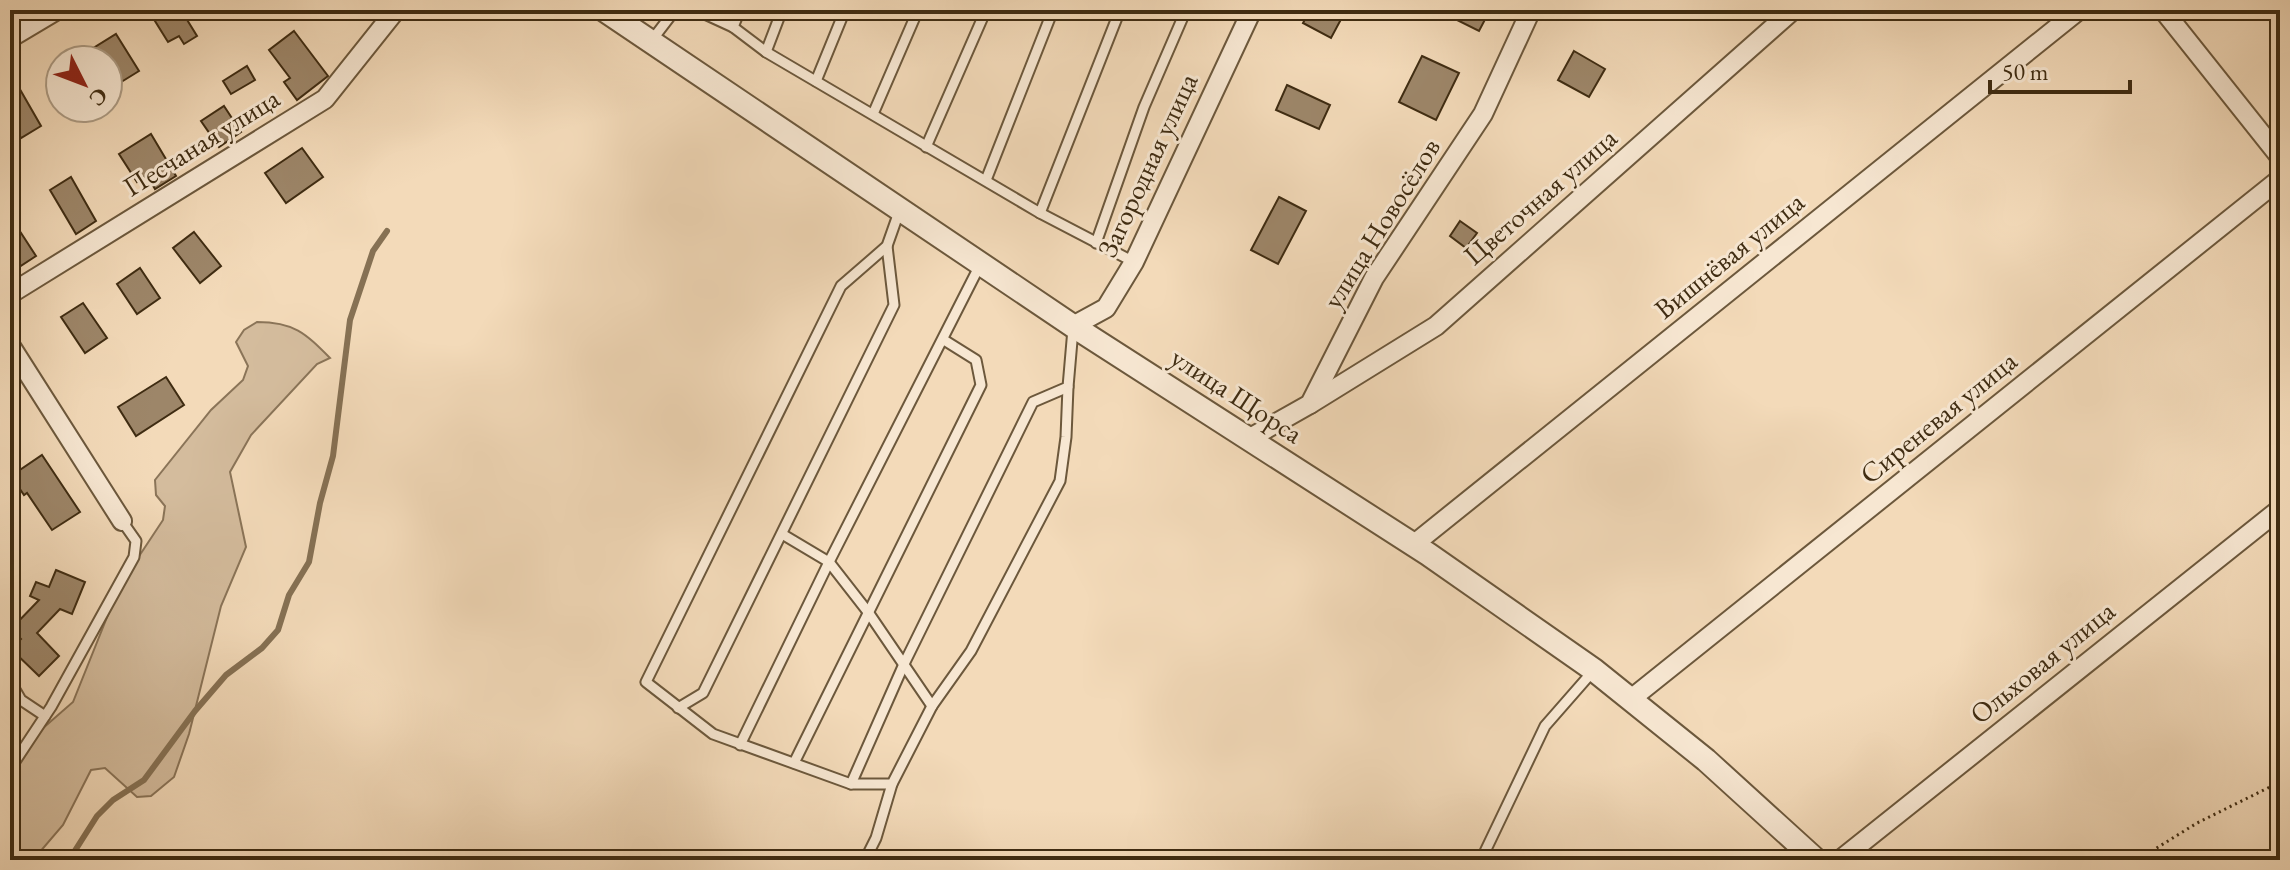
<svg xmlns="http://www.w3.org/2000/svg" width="2290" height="870" font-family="'EB Garamond',serif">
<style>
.green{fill:#d4bc9d;stroke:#8a7458;stroke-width:2}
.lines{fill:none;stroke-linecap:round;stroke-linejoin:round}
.stream{stroke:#867154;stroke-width:6}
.building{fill:#9d8669;stroke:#3f2c12;stroke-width:2}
.service-casing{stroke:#6c583c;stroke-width:13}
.minor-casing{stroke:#6c583c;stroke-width:22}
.tertiary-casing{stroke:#6c583c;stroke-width:26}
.path{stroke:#3f2c12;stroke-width:3;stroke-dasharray:2 4;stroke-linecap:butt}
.service{stroke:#f7e7d2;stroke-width:9}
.minor{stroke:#f7e7d2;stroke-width:18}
.tertiary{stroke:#f7e7d2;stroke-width:22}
.labels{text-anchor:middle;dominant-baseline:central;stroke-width:6;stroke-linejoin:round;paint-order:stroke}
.street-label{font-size:28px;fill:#3f2c12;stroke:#f7e7d2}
</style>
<rect width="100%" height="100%" fill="#f3dab9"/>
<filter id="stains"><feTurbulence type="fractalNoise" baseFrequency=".0025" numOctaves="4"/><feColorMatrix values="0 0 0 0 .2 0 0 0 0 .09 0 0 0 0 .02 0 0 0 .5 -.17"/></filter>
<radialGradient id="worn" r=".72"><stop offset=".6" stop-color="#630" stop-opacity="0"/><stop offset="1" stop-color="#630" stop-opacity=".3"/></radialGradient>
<path class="green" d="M257,322c37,0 48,11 73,36l-13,6 -66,71 -21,37 16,75 -25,59 -32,128 -15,43 -23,19 -14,1 -32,-29 -14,2 -28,55 -30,35h-23v-98l16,-19 47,-41 47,-117 43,-65 2,-14 -9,-11 -1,-15 56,-70 32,-30 5,-14 -12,-24 8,-12z"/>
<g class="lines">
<path class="stream" d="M69,860l28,-44 16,-16 31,-20 51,-69 31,-36 36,-27 16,-18 11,-35 20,-33 11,-59 13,-47 17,-136 23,-69 14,-20"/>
</g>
<g class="building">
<path d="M160,10h21l16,26 -13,8 -5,-8 -11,6 -13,-21 9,-5z"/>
<path d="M1310,10h36l-15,28 -28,-15z"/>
<path d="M1437,10h53l-11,21z"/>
<path d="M294,31l34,45 -31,24 -13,-18 6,-4 -21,-28z"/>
<path d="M116,34l23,37 -21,13 -10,-16v-8h-34z"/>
<path d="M1574,51l31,18 -16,28 -31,-17z"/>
<path d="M1422,56l37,17 -23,47 -37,-18z"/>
<path d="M247,66l8,14 -24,14 -8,-13z"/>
<path d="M10,72l31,54 -20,12 -11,-19z"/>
<path d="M1287,85l43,20 -11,24 -43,-19z"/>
<path d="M224,106l17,26 -22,15 -18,-26z"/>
<path d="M151,134l25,42 -21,13 -8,-14 -10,7 -18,-28z"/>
<path d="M302,148l21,29 -37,26 -21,-30z"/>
<path d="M71,177l25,44 -20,13 -26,-44z"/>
<path d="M1279,197l27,14 -28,53 -27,-14z"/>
<path d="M10,216l26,40 -20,13 -6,-10z"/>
<path d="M1460,221l17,12 -11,15 -16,-12z"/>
<path d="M194,232l27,34 -21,17 -27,-35z"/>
<path d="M140,268l20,30 -23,16 -20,-30z"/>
<path d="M83,303l24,35 -22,15 -24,-36z"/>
<path d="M166,377l18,28 -48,31 -18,-29z"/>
<path d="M42,455l38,57 -28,18 -25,-37 -3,2 -13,-19z"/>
<path d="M56,570l29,12 -13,32 -12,-5 -23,24 22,23 -20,20 -28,-27 10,-10 -10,-10 28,-29 -9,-4 6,-14 13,5z"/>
</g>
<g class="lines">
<g class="service-casing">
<g id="service">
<path d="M696,10l37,17 33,25 274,161 94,49"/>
<path d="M733,27l7,-17"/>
<path d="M652,40l23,-30"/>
<path d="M766,52l16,-42"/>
<path d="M816,81l29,-71"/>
<path d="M873,114l45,-104"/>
<path d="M926,147l60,-137"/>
<path d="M986,180l67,-170"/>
<path d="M899,212l-12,34 -46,40 -195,396 67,52 138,50h41l40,-78 39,-55 89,-170 6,-44 2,-50"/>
<path d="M1040,213l80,-203"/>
<path d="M1096,243l48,-136 42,-97"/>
<path d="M782,534l47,28 39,50 64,94"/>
<path d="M10,681l11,19 24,16"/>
<path d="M678,708l25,-15 191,-388 -7,-59"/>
<path d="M740,745l89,-183 151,-297"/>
<path d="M794,763l187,-378 -5,-25 -32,-20"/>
<path d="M10,769l41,-62 83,-150 2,-16 -14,-20"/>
<path d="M851,784l53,-120 129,-262 35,-15 5,-58"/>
<path d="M865,860l11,-22 16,-54"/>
<path d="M1481,860l64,-134 49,-56"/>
</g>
</g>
<g class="minor-casing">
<g id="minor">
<path d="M2163,10l117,147"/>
<path d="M10,38l47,-28"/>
<path d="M10,294l315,-195 71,-89"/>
<path d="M1073,326l33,-18 28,-46 118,-252"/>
<path d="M10,345l112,176"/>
<path d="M1310,404l126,-78 357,-316"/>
<path d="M1250,438l60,-34 64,-126 109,-164 48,-104"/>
<path d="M1413,545l666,-535"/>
<path d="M1631,699l649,-520"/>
<path d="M1840,860l440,-351"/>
</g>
</g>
<g class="tertiary-casing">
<path id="tertiary" d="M604,10l469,316 355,228 166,116 112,90 110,100"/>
</g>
<path class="path" d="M2144,860l3,-6 50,-31 83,-41"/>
<use href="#service" class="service"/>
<use href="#minor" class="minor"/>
<use href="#tertiary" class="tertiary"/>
</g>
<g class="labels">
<g class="street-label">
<text transform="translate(201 142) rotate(-32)">Песчаная улица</text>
<text transform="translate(1147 165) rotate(-65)">Загородная улица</text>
<text transform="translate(1540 196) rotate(-41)">Цветочная улица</text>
<text transform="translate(1381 223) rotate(-58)">улица Новосёлов</text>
<text transform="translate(1729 255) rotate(-39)">Вишнёвая улица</text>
<text transform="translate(1237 395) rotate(33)">улица Щорса</text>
<text transform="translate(1938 417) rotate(-39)">Сиреневая улица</text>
<text transform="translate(2042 662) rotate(-39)">Ольховая улица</text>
</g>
</g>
<rect width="2290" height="870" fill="none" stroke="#f3dab9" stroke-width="40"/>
<rect x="12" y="12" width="2266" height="846" fill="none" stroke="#3f2c12" stroke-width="4"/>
<rect x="20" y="20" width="2250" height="830" fill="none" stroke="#3f2c12" stroke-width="2"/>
<g transform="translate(84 84) rotate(132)"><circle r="38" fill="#f7e7d2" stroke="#ad9c85" stroke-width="2"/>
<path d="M0-6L14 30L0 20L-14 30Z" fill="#8f2418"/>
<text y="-12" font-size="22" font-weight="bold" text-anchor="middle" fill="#3f2c12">С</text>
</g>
<path d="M1990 80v12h140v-12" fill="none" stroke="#3f2c12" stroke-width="4"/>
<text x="2002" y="80" font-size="24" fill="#3f2c12" stroke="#f7e7d2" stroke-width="6" paint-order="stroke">50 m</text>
<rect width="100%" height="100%" filter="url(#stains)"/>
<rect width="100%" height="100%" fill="url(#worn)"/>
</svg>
